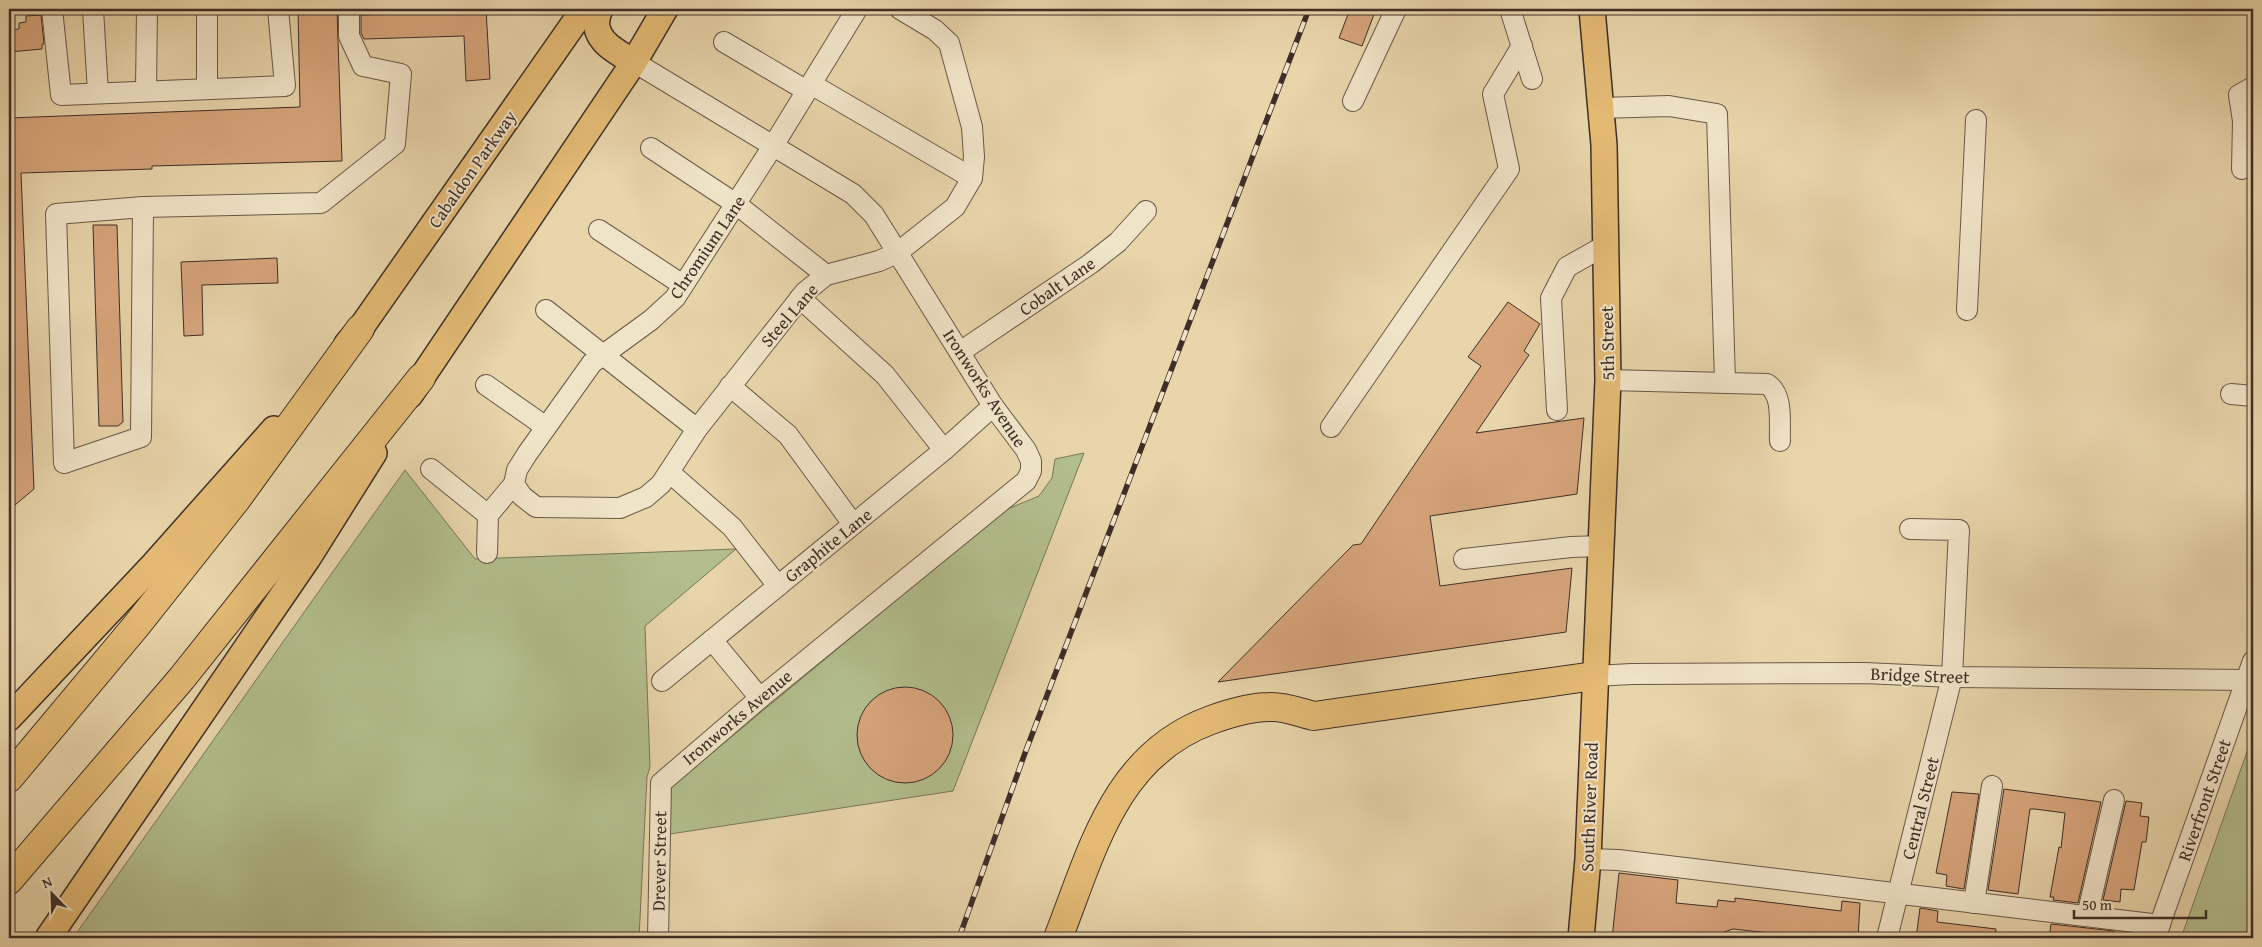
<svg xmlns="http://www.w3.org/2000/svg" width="2262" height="947" font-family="'Gentium Book Plus',serif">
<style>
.green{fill:#b2be8c;stroke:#78765a}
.building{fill:#d8a57b;stroke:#3e2e28}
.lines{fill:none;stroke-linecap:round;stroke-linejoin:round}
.minor-casing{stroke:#685848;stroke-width:22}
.major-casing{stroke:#3e2e28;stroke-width:28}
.highway-casing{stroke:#3e2e28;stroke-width:30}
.minor{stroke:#f0e4c8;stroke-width:20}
.major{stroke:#e4ba75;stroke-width:25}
.highway{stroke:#e4ba75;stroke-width:28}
.rail-casing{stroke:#3e2e28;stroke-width:5.5}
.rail{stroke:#f0e4c8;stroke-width:4;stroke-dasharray:11;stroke-linecap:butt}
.labels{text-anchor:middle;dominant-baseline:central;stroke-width:4;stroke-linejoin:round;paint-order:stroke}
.street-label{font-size:18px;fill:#3e2e28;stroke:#f0e4c8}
</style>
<rect width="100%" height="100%" fill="#e8d5aa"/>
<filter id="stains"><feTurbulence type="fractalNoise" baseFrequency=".004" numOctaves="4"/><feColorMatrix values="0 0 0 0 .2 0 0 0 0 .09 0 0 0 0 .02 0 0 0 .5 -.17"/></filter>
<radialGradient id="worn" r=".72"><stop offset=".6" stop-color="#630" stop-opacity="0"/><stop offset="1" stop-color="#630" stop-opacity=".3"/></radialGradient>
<g class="green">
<path d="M1084,453l-131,338 -283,43 -2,-37 4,-11 333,-276 34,-14 13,-18 3,-19z"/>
<path d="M405,470l70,89 261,-10 -91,77 5,141 -3,10 -8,161h-566z"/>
<path d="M2253,735v203h-72z"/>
</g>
<g class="building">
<path d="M298,9h39l5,152 -190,5v3l-131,4 13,316 -25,21v-392l291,-11z"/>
<path d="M434,9h52l4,70 -24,2 -2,-45 -100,3 -3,-6v-18l73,-2z"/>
<path d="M1350,9h26l-14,37 -23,-8z"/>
<path d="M41,15l3,29h-2v5l-33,3v-22l10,-1v-6l7,-1v-6z"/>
<path d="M93,225h24l6,197 -5,4h-19z"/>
<path d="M277,258l1,25 -76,2 1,50 -19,1 -3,-74z"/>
<path d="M1508,302l32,22 -16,27 5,4 -53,78 108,-15 -7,76 -147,22 10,70 132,-18 -6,64 -348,50 135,-137 8,-1 120,-178 -13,-9z"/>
<circle cx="905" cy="735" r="48"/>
<path d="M2004,789l97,13 -23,101 -25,-3 1,-3h-4l9,-50 2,1 4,-35 -30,-4h-5l-12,85 -30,-4z"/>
<path d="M1952,792l27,2 -15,95 -18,-3 1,-11 -11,-2z"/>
<path d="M2126,801l16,2 -2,13 9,1 -3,25h-4l-8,48 -13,-1 -1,13 -17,-2z"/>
<path d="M1619,873l59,7 -2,23 41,4 1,-7 17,2v-4l106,13 1,-10 18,2 -2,35h-42l-83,-9 -27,9h-94z"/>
<path d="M1920,908l18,3 -1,11 59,7 -1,9h-79z"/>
<path d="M2051,924l63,7 -1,7h-64z"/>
</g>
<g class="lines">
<g class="minor-casing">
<g id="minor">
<path d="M52,9l9,86 224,-9 -7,-77"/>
<path d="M93,9l5,84"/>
<path d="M207,9v80"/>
<path d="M857,9l-84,137 -98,152 -24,22 -59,43 -65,91 -10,16 -3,14 8,12 14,11 84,1 26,-11 15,-13 36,-55 108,-137 21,-17 53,-14 18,-8 58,-46 17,-29 2,-21 -2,-30 -23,-84 -14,-13 -35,-21"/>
<path d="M1510,9l22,70"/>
<path d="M724,42l83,49"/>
<path d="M634,62l219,132 21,21 119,191 33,44 5,11v10l-5,10 -266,217 -99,85 -3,155"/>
<path d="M811,84l161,94"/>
<path d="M146,91l1,-82"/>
<path d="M1353,101l43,-92"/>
<path d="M1600,108l69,-2 48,8 8,268"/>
<path d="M651,148l85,56 90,71"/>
<path d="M2242,169l1,-48 -4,-26 14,-8"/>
<path d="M143,207l-2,230 -77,26 -8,-249z"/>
<path d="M143,207l178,-4 74,-59 6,-70 -38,-8 -14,-30v-27"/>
<path d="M599,230l84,55"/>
<path d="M800,298l85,77 59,75"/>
<path d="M546,310l151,119"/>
<path d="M1967,310l9,-190"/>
<path d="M960,352l130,-88 28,-22 28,-31"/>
<path d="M1608,380l159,4c17,11 12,38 13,57"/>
<path d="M486,385l60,42"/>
<path d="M730,386l58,49 65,89"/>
<path d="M2231,394l22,2"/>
<path d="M1557,410l-6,-112 16,-31 39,-22"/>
<path d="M1331,427l178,-258 -16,-75 29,-48"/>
<path d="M431,469l57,46"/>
<path d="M669,472l63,55 46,59"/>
<path d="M487,553l1,-38 26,-31"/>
<path d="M1464,559l107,-12 30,-1"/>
<path d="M712,640l48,58"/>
<path d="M1594,676l38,-2 233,-1 87,4 294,3"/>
<path d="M662,681l282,-231 49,-44"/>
<path d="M1588,859l30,1 542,65"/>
<path d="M1974,903l18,-117"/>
<path d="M2087,916l27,-116"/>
<path d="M1887,938l65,-261 7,-147 -49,-1"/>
<path d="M2155,938l98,-277"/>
</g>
</g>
<g class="major-casing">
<g id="major">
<path d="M600,9c-13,28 14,42 34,53"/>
<path d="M347,344l13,-15 224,-320"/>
<path d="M410,395l224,-333 31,-53"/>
<path d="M9,718l145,-154 120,-135"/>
<path d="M48,938l260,-380 66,-105"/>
<path d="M1581,938l7,-79 20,-479 -4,-235 -12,-136"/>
</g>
</g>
<g class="highway-casing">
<g id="highway">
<path d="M9,778l127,-152 100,-126 124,-171"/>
<path d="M9,880l173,-202 239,-300"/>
<path d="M1058,938c34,-86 56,-183 153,-218 19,-7 39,-13 59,-13 14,-1 31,6 44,9l280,-40"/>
</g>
</g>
<use href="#minor" class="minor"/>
<use href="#major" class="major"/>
<use href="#highway" class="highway"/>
<g class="rail-casing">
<path id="rail" d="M959,938l66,-185 284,-744"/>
</g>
<use href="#rail" class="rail"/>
</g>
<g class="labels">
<g class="street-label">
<text transform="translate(472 169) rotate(-55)">Cabaldon Parkway</text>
<text transform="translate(707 247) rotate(-56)">Chromium Lane</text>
<text transform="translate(1057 286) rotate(-35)">Cobalt Lane</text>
<text transform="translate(789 315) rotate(-49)">Steel Lane</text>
<text transform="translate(1607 343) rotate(-91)">5th Street</text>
<text transform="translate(985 388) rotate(57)">Ironworks Avenue</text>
<text transform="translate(828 545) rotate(-39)">Graphite Lane</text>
<text transform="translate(1920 675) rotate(2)">Bridge Street</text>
<text transform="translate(737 717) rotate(-40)">Ironworks Avenue</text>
<text transform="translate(2204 800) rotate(-71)">Riverfront Street</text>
<text transform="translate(1589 807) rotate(-88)">South River Road</text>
<text transform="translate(1920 808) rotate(-76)">Central Street</text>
<text transform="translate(659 861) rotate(-89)">Drever Street</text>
</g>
</g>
<rect width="2262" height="947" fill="none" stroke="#e8d5aa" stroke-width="30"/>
<rect x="10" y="10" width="2242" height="927" fill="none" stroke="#3e2e28" stroke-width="2.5"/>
<rect x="15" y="15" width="2232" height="917" fill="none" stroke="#3e2e28"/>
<g transform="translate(52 894) rotate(337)" stroke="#f0e4c8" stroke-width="4" paint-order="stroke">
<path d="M0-4L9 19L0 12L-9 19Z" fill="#3e2e28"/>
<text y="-8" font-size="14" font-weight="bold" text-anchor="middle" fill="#3e2e28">N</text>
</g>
<path d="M2074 910v8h132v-8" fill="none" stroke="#3e2e28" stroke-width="2.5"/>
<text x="2082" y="910" font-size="15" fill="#3e2e28" stroke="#f0e4c8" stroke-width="4" paint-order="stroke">50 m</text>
<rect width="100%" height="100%" filter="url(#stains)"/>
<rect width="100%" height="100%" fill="url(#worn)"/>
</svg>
